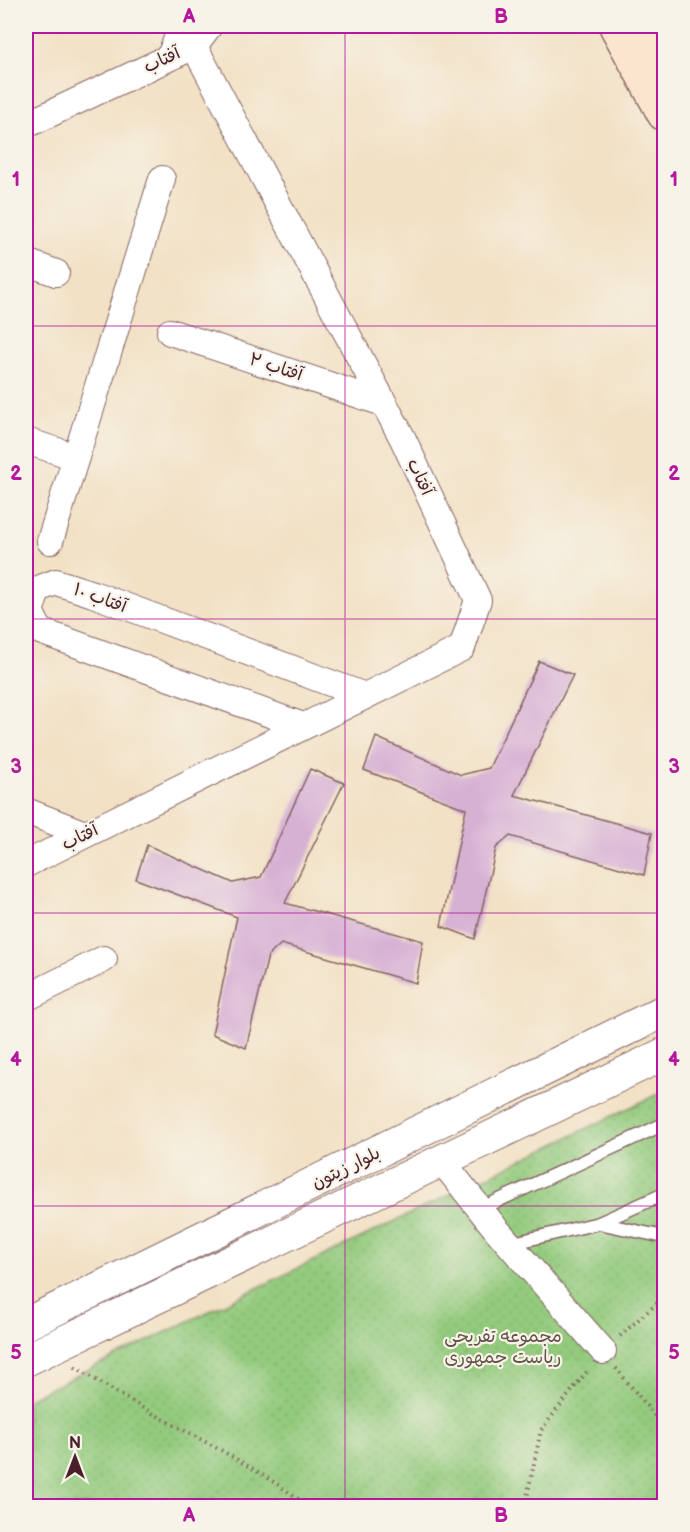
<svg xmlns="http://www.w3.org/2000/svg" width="690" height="1532" font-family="'Balsamiq Sans','Playpen Sans Arabic',sans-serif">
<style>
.green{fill:url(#green-dots);stroke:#6e7454;stroke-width:1.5}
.building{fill:#d7b1d4}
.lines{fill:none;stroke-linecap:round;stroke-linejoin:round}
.service-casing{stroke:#856361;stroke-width:15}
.minor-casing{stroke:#856361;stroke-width:28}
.tertiary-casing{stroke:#856361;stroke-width:34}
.secondary-casing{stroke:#856361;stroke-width:36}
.path{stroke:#856361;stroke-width:4;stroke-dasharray:1.5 4.5;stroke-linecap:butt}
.service{stroke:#fff;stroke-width:12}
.minor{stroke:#fff;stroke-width:26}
.tertiary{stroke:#fff;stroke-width:32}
.secondary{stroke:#fce5cf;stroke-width:33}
.grid{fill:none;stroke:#b5179e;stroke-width:1.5;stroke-opacity:0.55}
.labels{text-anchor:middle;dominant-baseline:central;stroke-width:4.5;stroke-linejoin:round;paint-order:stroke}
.street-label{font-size:18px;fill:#4a1f2b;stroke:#f7f3e8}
.park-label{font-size:18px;fill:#605244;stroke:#f7f3e8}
.neatline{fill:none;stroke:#b5179e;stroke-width:2}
.grid-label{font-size:20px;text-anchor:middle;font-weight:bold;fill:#b5179e}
</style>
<defs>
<pattern id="green-dots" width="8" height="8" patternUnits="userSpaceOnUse" patternTransform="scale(1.5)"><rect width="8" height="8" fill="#93ca7d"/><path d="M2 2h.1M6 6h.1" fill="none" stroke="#80ad6c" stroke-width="1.8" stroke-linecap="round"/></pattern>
</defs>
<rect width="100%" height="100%" fill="#f7f3e8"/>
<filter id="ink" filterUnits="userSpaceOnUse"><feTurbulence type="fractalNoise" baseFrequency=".0167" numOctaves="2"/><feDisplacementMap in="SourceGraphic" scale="12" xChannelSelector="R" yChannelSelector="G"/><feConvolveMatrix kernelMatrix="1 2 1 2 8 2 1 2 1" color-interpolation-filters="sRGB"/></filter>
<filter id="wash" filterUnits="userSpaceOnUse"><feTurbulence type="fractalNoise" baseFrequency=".008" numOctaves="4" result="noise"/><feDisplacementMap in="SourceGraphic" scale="24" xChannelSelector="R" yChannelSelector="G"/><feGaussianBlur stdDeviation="1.35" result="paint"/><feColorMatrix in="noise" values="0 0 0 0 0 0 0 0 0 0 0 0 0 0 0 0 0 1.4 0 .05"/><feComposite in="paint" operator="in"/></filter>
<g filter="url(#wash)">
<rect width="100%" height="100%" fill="#f2e1c5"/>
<path class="green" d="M664,1091v415h-638v-106z"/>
<g id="blocks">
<g class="building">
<path d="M539,661l34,14 -59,120 138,38 -8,42 -134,-39 -14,12 -21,91 -34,-13 25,-117 -102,-39 12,-33 85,38 28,-7z"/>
<path d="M310,769l34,14 -59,120 138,38 -7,42 -135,-39 -13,12 -22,92 -34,-14 25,-117 -101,-38 11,-34 86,38 28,-6z"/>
</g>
</g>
</g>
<g filter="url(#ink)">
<use href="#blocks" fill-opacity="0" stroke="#856361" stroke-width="1.5"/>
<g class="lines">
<g class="service-casing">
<g id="service">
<path d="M480,1209l184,-85"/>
<path d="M599,1223l65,14"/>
<path d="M509,1244l90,-21 65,-29"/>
</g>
</g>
<g class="minor-casing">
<g id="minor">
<path d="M170,56l12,-30"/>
<path d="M26,125l168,-79 15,-20"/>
<path d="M26,262l30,11"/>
<path d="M170,332l213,71"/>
<path d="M26,441l50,16"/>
<path d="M50,541l112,-362"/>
<path d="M303,726l-263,-95 -10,-20 8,-22 18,-7 37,12 272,102"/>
<path d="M26,811l59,23"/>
<path d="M26,864l436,-216 16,-48 -75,-161 -209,-393"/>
<path d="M26,998l78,-39"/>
<path d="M441,1160l55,69 107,122"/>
</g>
</g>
<g class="tertiary-casing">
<g id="tertiary">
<path d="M26,1324l638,-313"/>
<path d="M26,1360l638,-306"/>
</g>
</g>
<g class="secondary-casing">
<g id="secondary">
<path d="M616,26l48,88"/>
<path d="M650,26l14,26"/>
</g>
</g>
<g class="path">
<path d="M620,1336l44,-39"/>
<path d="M75,1367c25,15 50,31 75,45 55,30 108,56 158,94"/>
<path d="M616,1368l48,59"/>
<path d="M525,1506l16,-76 47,-60"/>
</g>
<use href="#service" class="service"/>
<use href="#minor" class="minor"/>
<use href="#tertiary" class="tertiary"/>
<use href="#secondary" class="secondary"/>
</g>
</g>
<path class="grid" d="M345,26v1480M26,326h638M26,619h638M26,913h638M26,1206h638"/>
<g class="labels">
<g class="street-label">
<text transform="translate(162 60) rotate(-25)">آفتاب</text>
<text transform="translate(276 367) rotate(18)">آفتاب ۲</text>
<text transform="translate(420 477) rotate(65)">آفتاب</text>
<text transform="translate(100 598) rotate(20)">آفتاب ۱۰</text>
<text transform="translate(80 837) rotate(-26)">آفتاب</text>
<text transform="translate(346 1168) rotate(-26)">بلوار زیتون</text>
</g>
<g class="park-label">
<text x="503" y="1336">مجموعه تفریحی<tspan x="503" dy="21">ریاست جمهوری</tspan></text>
</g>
</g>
<rect width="690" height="1532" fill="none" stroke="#f7f3e8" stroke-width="66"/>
<g transform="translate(75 1457)" stroke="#f7f3e8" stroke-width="4.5" paint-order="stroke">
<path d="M0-4.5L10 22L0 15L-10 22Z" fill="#4a1f2b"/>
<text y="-9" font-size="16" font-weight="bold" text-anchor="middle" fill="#4a1f2b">N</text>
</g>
<rect x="33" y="33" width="624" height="1466" class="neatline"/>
<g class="grid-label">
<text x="189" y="23">A</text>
<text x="501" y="23">B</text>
<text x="16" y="186">1</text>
<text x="674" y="186">1</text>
<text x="16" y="480">2</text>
<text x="674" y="480">2</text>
<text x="16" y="773">3</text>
<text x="674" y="773">3</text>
<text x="16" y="1066">4</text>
<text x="674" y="1066">4</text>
<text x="16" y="1359">5</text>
<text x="674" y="1359">5</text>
<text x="189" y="1522">A</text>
<text x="501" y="1522">B</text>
</g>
</svg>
